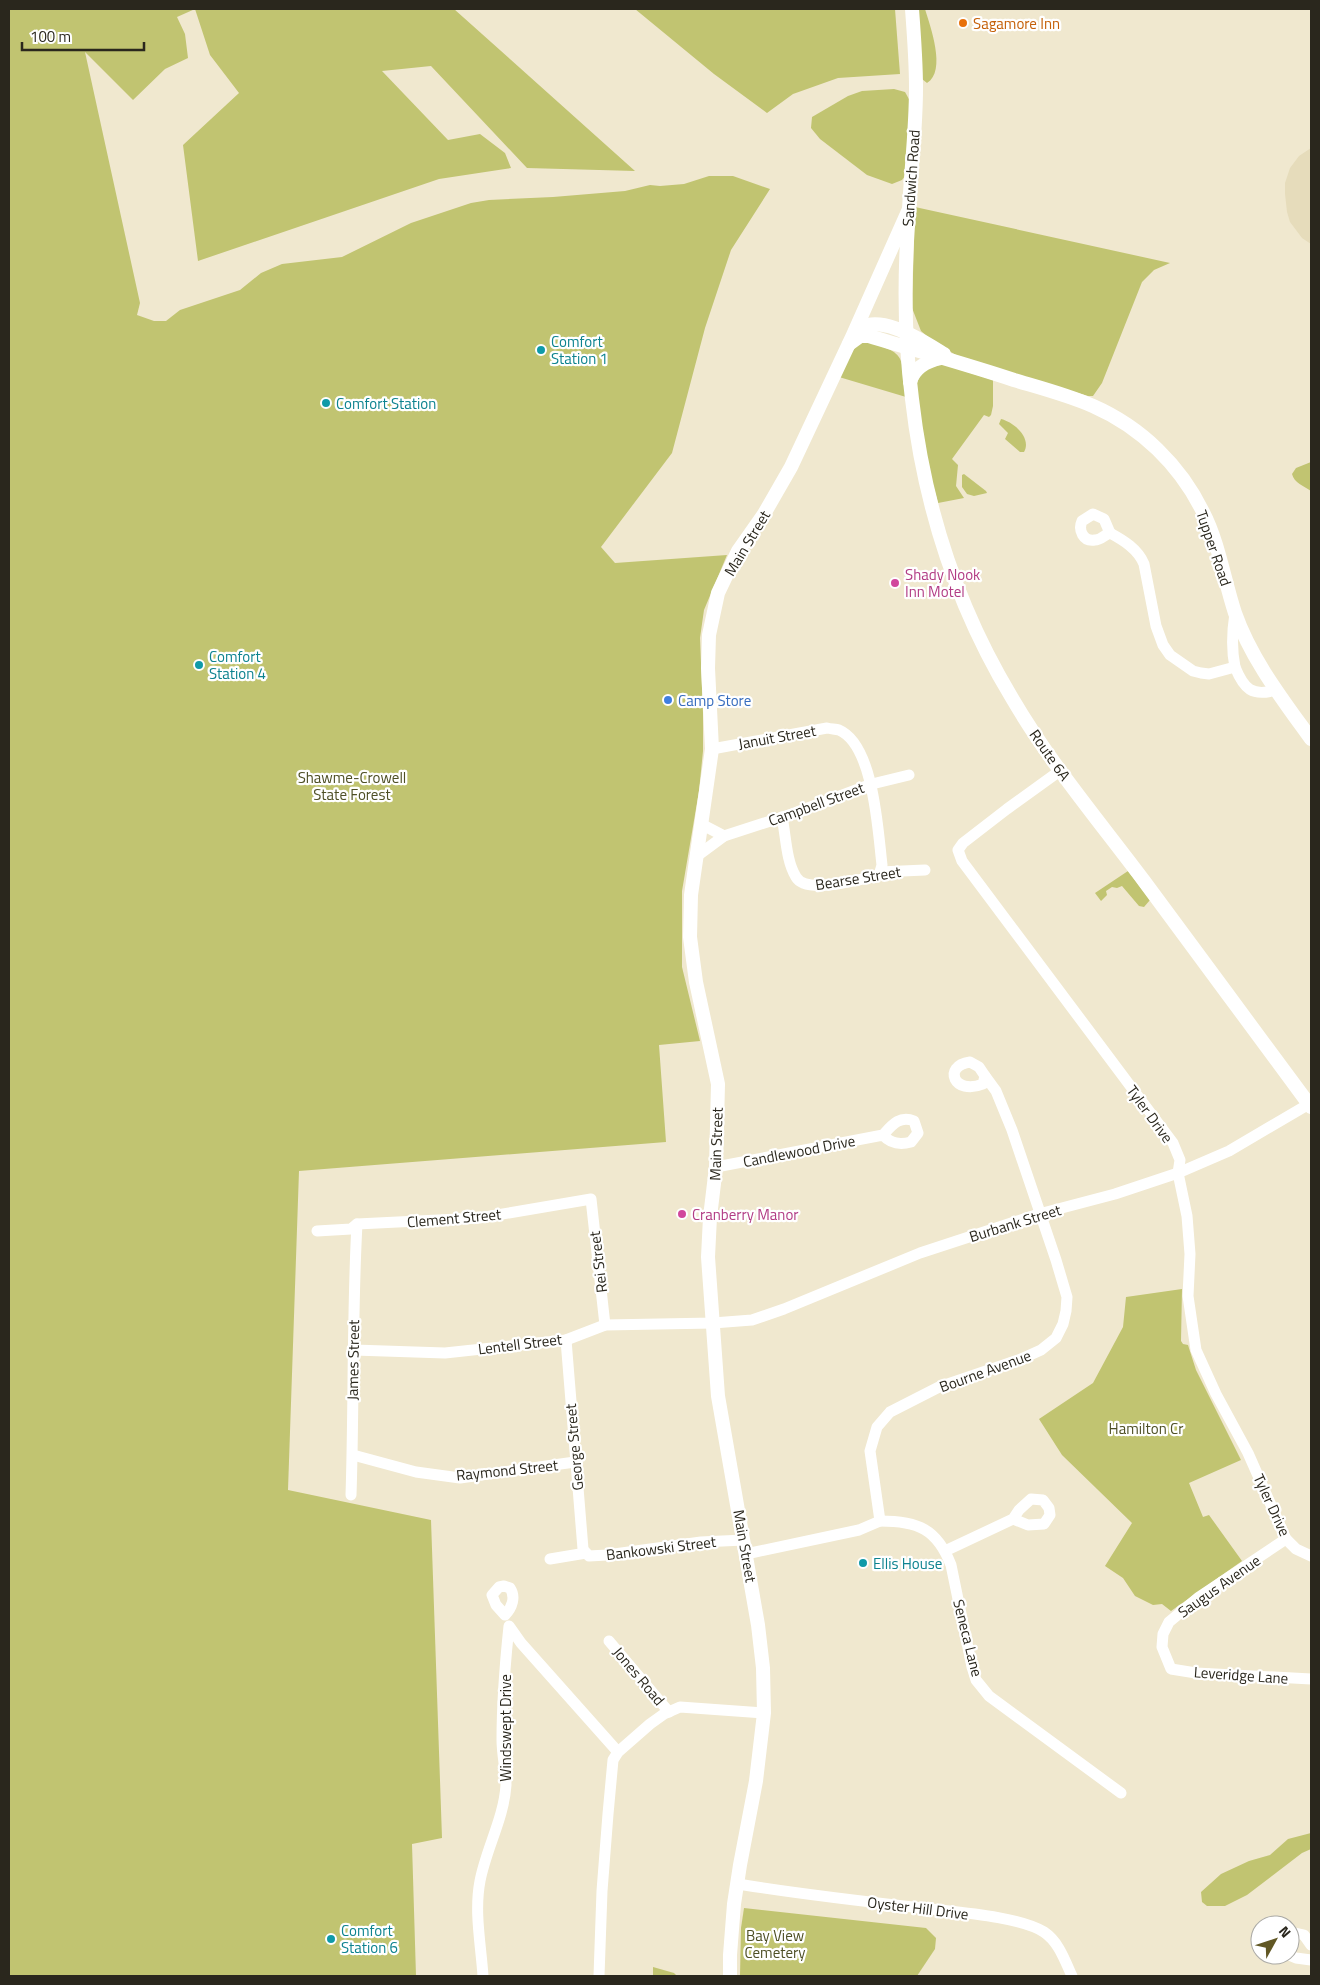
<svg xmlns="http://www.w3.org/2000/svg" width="1320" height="1985" font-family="'Titillium Web',sans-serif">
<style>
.built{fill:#e6dcbb}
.green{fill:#c1c471}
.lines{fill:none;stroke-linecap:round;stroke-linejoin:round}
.minor{stroke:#fff;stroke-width:11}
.major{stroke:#fff;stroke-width:14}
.food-dot{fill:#e8710a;stroke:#fff;stroke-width:2}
.culture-dot{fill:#0f9aa8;stroke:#fff;stroke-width:2}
.hotel-dot{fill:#d1479c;stroke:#fff;stroke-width:2}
.shop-dot{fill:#3f7fe0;stroke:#fff;stroke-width:2}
.labels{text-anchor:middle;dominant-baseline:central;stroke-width:4.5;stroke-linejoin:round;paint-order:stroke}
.food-label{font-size:15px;fill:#c56008;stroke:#fff;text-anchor:start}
.street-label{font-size:15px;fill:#2a271d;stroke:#fff}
.culture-label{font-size:15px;fill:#0d838f;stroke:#fff;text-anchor:start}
.hotel-label{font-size:15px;fill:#b23c85;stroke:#fff;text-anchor:start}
.shop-label{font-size:15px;fill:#366cbe;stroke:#fff;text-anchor:start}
.park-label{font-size:15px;fill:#4e4f25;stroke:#fff}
</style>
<rect width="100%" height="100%" fill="#f0e8cf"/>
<path class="built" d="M1311,148v96l-9,-6 -12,-16 -3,-10 -2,-18v-11l5,-15 9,-12z"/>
<g class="green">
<path d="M9,9h445l181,162 -108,-3 -96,-102 -49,5 66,69 32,-6 25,19 6,15 -72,11 -241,82 -15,-116 56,-52 -29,-38 -15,-46 -18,8 8,17 3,24 -23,11 -32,31 -48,-48 55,251 -3,12 17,6h12l14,-11 60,-20 21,-17 21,-9 60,-7 69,-34 60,-20 18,-3 64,-3 72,-6 25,-6 10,1 24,-2 25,-8h24l37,13 -39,61 -26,78 -33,125 -71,94 14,16 112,-8 -23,55 -4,28 3,75v38l-4,40 -17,100v76l18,74 -41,4 7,97 -367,29 -11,319 143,30 11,318 -30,6 4,132h-407z"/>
<path d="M635,9h260l5,65 -62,4 -45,16 -26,19 -53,-39z"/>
<path d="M917,9h8c5,17 22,62 2,74l-5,-4z"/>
<path d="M894,89l11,3 5,9 -5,75 -3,4 -10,4 -25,-9 -47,-36 -9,-11 1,-11 36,-21 14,-5z"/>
<path d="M915,207l255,56 -16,7 -12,12 -40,101 -9,13h-5l-127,-38 -27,-16 -13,-11 -9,-23z"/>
<path d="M863,340c44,14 38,13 43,57l-67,-20 16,-33z"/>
<path d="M942,364l51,16v26l-2,9 -2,2 -5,-2 -32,44 6,6 -2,21 8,12 -26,5 -9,-33 -13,-82c3,-17 11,-19 26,-24z"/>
<path d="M1001,419c13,3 31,19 23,33h-4l-15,-13 3,-6 -9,-9z"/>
<path d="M1311,462v29c-7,-5 -17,-8 -19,-17l4,-6z"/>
<path d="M964,474l22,17 1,2 -13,3 -7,-2 -5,-7v-12z"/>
<path d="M1128,871l22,29 -6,7 -5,-1 -17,-20 -5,2 -5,-1 -6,4 1,4 -6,6 -6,-8z"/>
<path d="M1182,1289l-1,52 2,3 5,1 8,25 45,90 -52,23 14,34 6,-2 33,46 -71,50 -9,-7 -9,1 -18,-9 -12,-18 -18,-12 27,-43 -70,-68 -23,-36 54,-36 30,-56 3,-30z"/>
<path d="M1311,1833v16l-9,4 -55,42 -22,11h-18l-5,-4 -1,-10 20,-18 28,-13 21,-6 18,-16z"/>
<path d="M744,1908l182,20 10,10 -1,11 -18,27h-177l1,-48z"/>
<path d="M653,1967l21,6 3,3h-24z"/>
</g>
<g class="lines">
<g class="minor">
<path d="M1093,514l11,5 6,14c-6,2 -9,7 -15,7 -12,2 -17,-10 -13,-19z"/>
<path d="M1110,533c13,7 28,16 34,31l12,62 7,19 7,10 23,16 8,2 8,1 26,-7c9,22 17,30 41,23"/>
<path d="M1235,667c-4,-19 -3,-35 0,-54"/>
<path d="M712,749l115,-21c4,1 9,1 12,2 35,15 39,102 43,135l-2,7"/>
<path d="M1061,770l-54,39 -44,34 -5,7 4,11 211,282 7,17 -2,13 9,43 3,38 -2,42 8,54 20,44 32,59 38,86 10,10 15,7"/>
<path d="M782,817c4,19 4,44 14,60 10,18 64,2 81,-1l3,-4 45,-2"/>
<path d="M701,824l23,12"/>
<path d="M697,856l27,-20 68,-22 80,-30 37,-9"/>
<path d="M970,1062l9,5 6,9 -2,8c-29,12 -41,-18 -13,-22z"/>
<path d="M716,1167l167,-32c9,-10 17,-20 31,-14l4,12 -7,9c-11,3 -20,2 -28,-7"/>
<path d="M317,1231l34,-2 6,-5 122,-6 112,-19 14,126"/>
<path d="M566,1340l17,209 3,4"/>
<path d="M354,1350l91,3 121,-13 39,-15 108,-2 39,-3 32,-11 136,-56 119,-39 76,-20 63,-21 51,-22 80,-47"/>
<path d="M353,1455l63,17 44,6 115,-16"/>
<path d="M351,1495c3,-90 1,-181 6,-271"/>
<path d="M880,1521c38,0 57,8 71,44l21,102 4,13 13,16 132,97"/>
<path d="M1286,1539l-87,58 -30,25 -6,12 -1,13 9,22 25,4 115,6"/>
<path d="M945,1551l68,-32 6,-9 12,-11 12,1 6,8 1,7 -6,9 -16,1 -15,-6"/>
<path d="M746,1554l113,-24 21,-9 -10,-70 7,-24 13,-15 49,-25 82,-28 20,-9 15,-12 7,-14 3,-13 1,-14 -11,-37 -44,-130 -16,-39 -11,-15"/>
<path d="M550,1559l36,-6 3,3 18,-1 94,-13 43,-2"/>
<path d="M504,1586l6,2c6,9 2,20 -5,27l-9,-10 -4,-10 7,-8z"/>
<path d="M609,1641l60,71"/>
<path d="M738,1884c61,10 122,17 184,24 31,4 97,8 122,24 15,10 21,29 28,44"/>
<path d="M1290,1935l5,-2 9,2 7,10"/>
<path d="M1289,1955l7,3 15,2"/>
<path d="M483,1976c-2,-31 -9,-64 -3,-95 6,-32 24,-63 26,-96 0,-14 -4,-30 -4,-45 0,-39 3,-76 7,-114l12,17 97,109"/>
<path d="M599,1976l3,-85 6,-77 5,-54 5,-8 32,-28 14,-10 16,-7 84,6"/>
</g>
<g class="major">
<path d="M912,9c2,26 4,53 4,79 0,41 -5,81 -7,122 -5,63 -5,127 3,189 12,105 45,208 100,299 38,65 87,123 132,183 56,75 111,151 167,226"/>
<path d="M854,334c20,-26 69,7 90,20"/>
<path d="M849,344l11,-8h9c49,15 97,28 145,44 27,8 54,15 79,26 48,21 87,59 110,106 16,31 21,68 32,101 16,46 48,87 76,126"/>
<path d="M910,382c4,-14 17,-21 31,-24"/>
<path d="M730,1976v-21l4,-51 6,-39 16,-84 8,-68 -1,-45 -5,-43 -40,-229 -10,-139 2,-40 6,-50 2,-83 -22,-102 -6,-45 1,-42 21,-146 -4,-81 1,-33 9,-42 20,-42 26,-37 27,-47 62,-132 56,-126"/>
</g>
</g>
<circle class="food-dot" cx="963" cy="23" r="5"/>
<g class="culture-dot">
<circle cx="541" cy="350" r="5"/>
<circle cx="326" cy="403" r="5"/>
<circle cx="199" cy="665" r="5"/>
<circle cx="863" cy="1563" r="5"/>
<circle cx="331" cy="1939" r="5"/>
</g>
<g class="hotel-dot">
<circle cx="895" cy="583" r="5"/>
<circle cx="682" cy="1214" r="5"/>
</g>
<circle class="shop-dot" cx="668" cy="700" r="5"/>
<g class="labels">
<g class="food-label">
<text x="973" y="23">Sagamore Inn</text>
</g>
<g class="street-label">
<text transform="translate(911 178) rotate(-86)">Sandwich Road</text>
<text transform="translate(747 543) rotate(-59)">Main Street</text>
<text transform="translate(1214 548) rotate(71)">Tupper Road</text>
<text transform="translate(777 737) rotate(-10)">Januit Street</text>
<text transform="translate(1050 755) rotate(55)">Route 6A</text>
<text transform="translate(816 804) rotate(-20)">Campbell Street</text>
<text transform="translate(858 878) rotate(-9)">Bearse Street</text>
<text transform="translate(1150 1114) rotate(54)">Tyler Drive</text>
<text transform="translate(716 1144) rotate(-88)">Main Street</text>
<text transform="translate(799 1151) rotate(-11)">Candlewood Drive</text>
<text transform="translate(454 1218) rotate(-5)">Clement Street</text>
<text transform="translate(1015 1223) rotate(-17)">Burbank Street</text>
<text transform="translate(598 1262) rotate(-97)">Rei Street</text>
<text transform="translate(520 1344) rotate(-7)">Lentell Street</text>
<text transform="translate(353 1360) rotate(-89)">James Street</text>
<text transform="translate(985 1371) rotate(-20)">Bourne Avenue</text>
<text transform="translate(574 1447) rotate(-95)">George Street</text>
<text transform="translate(507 1470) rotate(-6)">Raymond Street</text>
<text transform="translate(1272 1505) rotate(65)">Tyler Drive</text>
<text transform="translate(745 1546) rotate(80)">Main Street</text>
<text transform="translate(661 1548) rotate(-7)">Bankowski Street</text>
<text transform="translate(1219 1586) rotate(-35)">Saugus Avenue</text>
<text transform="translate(968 1638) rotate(76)">Seneca Lane</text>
<text transform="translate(1241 1675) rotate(4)">Leveridge Lane</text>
<text transform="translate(639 1676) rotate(50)">Jones Road</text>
<text transform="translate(505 1728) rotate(-90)">Windswept Drive</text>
<text transform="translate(918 1908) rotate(7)">Oyster Hill Drive</text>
</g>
<g class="culture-label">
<text x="551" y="341">Comfort<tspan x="551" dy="17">Station 1</tspan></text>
<text x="336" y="403">Comfort Station</text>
<text x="209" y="656">Comfort<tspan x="209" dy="17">Station 4</tspan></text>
<text x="873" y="1563">Ellis House</text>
<text x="341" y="1930">Comfort<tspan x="341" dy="17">Station 6</tspan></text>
</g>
<g class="hotel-label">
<text x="905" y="574">Shady Nook<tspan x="905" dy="17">Inn Motel</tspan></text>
<text x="692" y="1214">Cranberry Manor</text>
</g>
<g class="shop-label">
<text x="678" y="700">Camp Store</text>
</g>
<g class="park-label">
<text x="352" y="777">Shawme-Crowell<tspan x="352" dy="17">State Forest</tspan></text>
<text x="1146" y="1428">Hamilton Cr</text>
<text x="775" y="1935">Bay View<tspan x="775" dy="17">Cemetery</tspan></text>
</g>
</g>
<rect width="1320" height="1985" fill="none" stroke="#2a271d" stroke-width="20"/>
<g transform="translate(1275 1940) rotate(50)"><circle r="24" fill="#ffffff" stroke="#aaa9a5"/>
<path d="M0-4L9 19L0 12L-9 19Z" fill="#615724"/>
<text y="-8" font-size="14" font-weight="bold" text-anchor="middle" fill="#2a271d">N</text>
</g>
<path d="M22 42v8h122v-8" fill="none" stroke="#2a271d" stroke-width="2.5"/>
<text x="30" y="42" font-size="15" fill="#2a271d" stroke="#ffffff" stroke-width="4" paint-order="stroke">100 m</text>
</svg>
